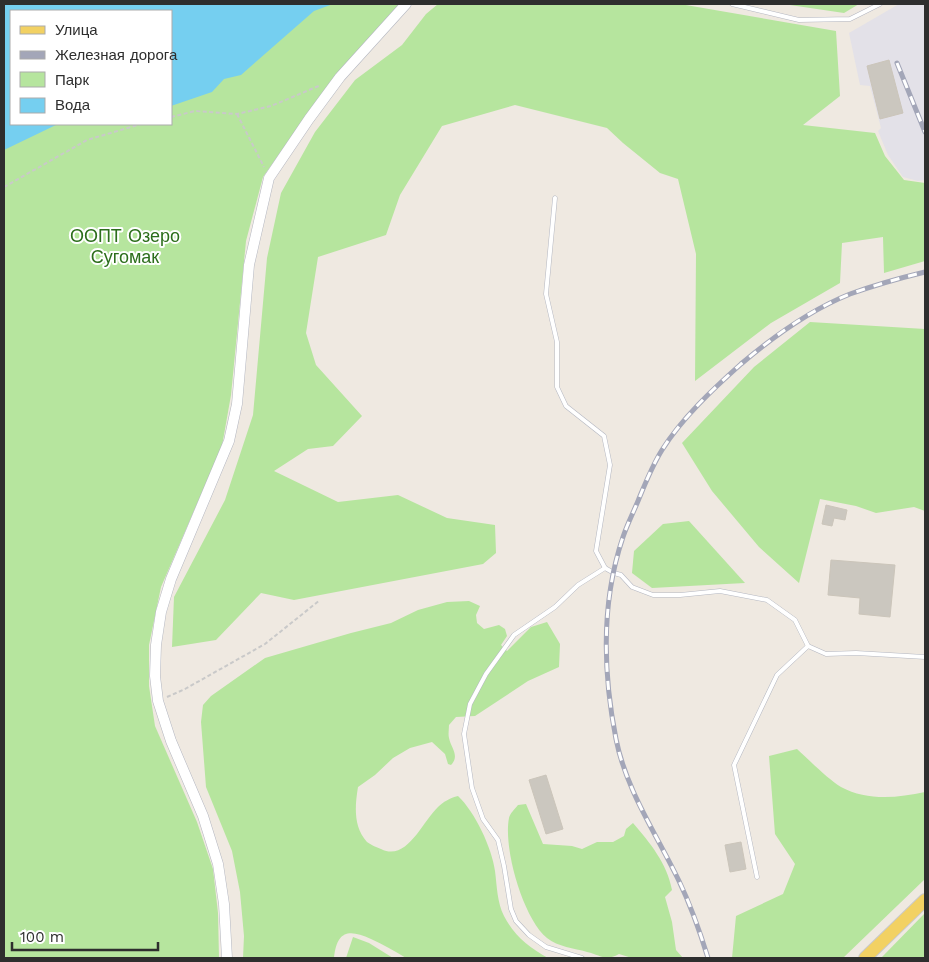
<svg xmlns="http://www.w3.org/2000/svg" width="929" height="962" font-family="'Work Sans',sans-serif">
<style>
.industrial{fill:#e3e1e8}
.green{fill:#b6e59e;fill-rule:evenodd}
.water{fill:#75cff0}
.building{fill:#cbc7bf;stroke:#cbc5ba}
.lines{fill:none;stroke-linecap:round;stroke-linejoin:round}
.service-casing{stroke:#b4b7c1;stroke-width:5}
.tertiary-casing{stroke:#b4b7c1;stroke-width:11}
.primary-casing{stroke:#c9c9c9;stroke-width:14}
.path{stroke:#c9c9c9;stroke-width:2;stroke-dasharray:4 2.5;stroke-linecap:butt}
.service{stroke:#fff;stroke-width:4}
.tertiary{stroke:#fff;stroke-width:10}
.primary{stroke:#f2d163;stroke-width:12}
.rail-casing{stroke:#a3a6b8;stroke-width:5}
.rail{stroke:#fff;stroke-width:3;stroke-dasharray:9;stroke-linecap:butt}
.labels{text-anchor:middle;dominant-baseline:central;stroke-width:4;stroke-linejoin:round;paint-order:stroke}
.park-label{font-size:18px;fill:#2c6e1b;stroke:#fff}
</style>
<rect width="100%" height="100%" fill="#efe9e1"/>
<path class="industrial" d="M899,4h26v176l-7,1 -15,-4 -15,-22 -10,-24 3,-3 -11,-42 -10,-1 -11,-52z"/>
<g class="green">
<path d="M4,4h396l-97,116 -40,57 -17,64 -15,154 -9,51 -61,141 -12,58v41l6,40 42,96 16,47 5,44 1,45h-215zM11,11h160v113h-160z"/>
<path d="M438,4h242l156,27 4,65 -37,29 72,8 10,23 19,24 21,3v78l-41,12 -1,-36 -41,6 -2,40 -69,40 -76,58 1,-127 -18,-75 -18,-6 -37,-30 -16,-15 -92,-23 -73,21 -42,69 -14,40 -68,22 -12,76 10,32 46,51 -29,30 -25,3 -34,22 64,31 60,-7 49,23 48,7 1,28 -13,11 -189,36 -33,-7 -45,47 -44,7 2,-50 51,-97 28,-85 14,-157 14,-65 34,-61 40,-52 47,-35 24,-31z"/>
<path d="M783,4h76l-15,9z"/>
<path d="M810,322l115,7v182l-11,-4 -38,6 -20,-7 -36,-7 -21,84 -40,-36 -47,-56 -30,-48 72,-76z"/>
<path d="M689,521l56,62 -93,5 -20,-15 2,-22 29,-27z"/>
<path d="M469,601l11,5 -4,9 1,8 7,6 15,-4 6,4 2,7 -6,9 6,6 24,-24 16,-5 13,22 -1,23 -31,14 -53,35 -19,1 -7,8c0,4 -1,9 0,13 2,10 11,18 2,27l-3,-1 -3,-10 -13,-12 -22,6 -17,10 -18,17 -17,12c-3,19 -5,39 9,55 4,3 9,5 14,7 26,13 41,-27 57,-42 5,-5 12,-9 20,-11 17,16 34,52 37,75 2,15 2,31 9,45 11,21 25,31 44,42h-142c-11,-7 -22,-13 -35,-19 -22,-10 -34,-9 -37,19h-91l1,-22 -4,-44 -8,-41 -26,-64 -5,-65 2,-17 8,-9 54,-38 86,-25 40,-10 27,-13 29,-8z"/>
<path d="M797,749c11,10 32,31 44,38 26,14 56,11 84,5v87l-82,79h-111l4,-42 47,-22 12,-30 -20,-30 -6,-78z"/>
<path d="M526,804l17,40 29,2 10,3 15,-7h16l11,-6 2,-7 7,-6c17,20 34,40 39,67l-7,7 7,25 4,28 7,8h-51l-13,-4c-14,8 -18,1 -32,-2 -13,-4 -29,-5 -40,-14 -24,-20 -44,-90 -38,-120 1,-5 6,-9 9,-13z"/>
<path d="M925,913v45h-44z"/>
<path d="M353,937l16,6 24,15h-47z"/>
</g>
<path class="water" d="M4,4h329l-19,7 -73,64 -17,4 -12,13 -41,14v-95h-160v113h47l-54,26z"/>
<g class="building">
<path d="M889,60l14,53 -23,6 -13,-53z"/>
<path d="M826,505l21,5 -2,10 -11,-2 -2,8 -10,-2z"/>
<path d="M831,560l64,5 -5,52 -31,-3 1,-16 -32,-3z"/>
<path d="M546,775l17,54 -17,5 -17,-54z"/>
<path d="M741,842l5,27 -16,3 -5,-27z"/>
</g>
<g class="lines">
<g class="service-casing">
<g id="service">
<path d="M732,4l67,16 51,-1 30,-15"/>
<path d="M555,198l-9,96 11,48v45l9,19 38,30 6,29 -14,86 9,17"/>
<path d="M757,877l-23,-112 43,-90 31,-29"/>
<path d="M582,958l-36,-11 -17,-12 -13,-14 -5,-12 -7,-43 -6,-26 -15,-21 -11,-31 -8,-54 6,-30 16,-30 28,-39 41,-28 23,-22 27,-17 9,5 7,2 11,12 21,8h27l40,-4 47,9 28,20 13,26 18,8 30,-1 69,4"/>
</g>
</g>
<g class="tertiary-casing">
<path id="tertiary" d="M227,958l-3,-54 -6,-40 -15,-48 -32,-75 -13,-40 -3,-25 1,-31 5,-33 10,-33 58,-138 8,-37 12,-139 20,-87 40,-59 31,-42 66,-73"/>
</g>
<g class="primary-casing">
<path id="primary" d="M865,958l60,-58"/>
</g>
<g class="path">
<path d="M237,114l27,53"/>
<path d="M171,117l24,-6 42,3 34,-8 50,-21"/>
<path d="M4,187l83,-47 54,-16"/>
<path d="M167,697l18,-8 80,-45 55,-44"/>
</g>
<use href="#service" class="service"/>
<use href="#tertiary" class="tertiary"/>
<use href="#primary" class="primary"/>
<g class="rail-casing">
<g id="rail">
<path d="M897,63l28,69"/>
<path d="M708,958c-8,-26 -17,-52 -29,-77 -22,-46 -53,-91 -63,-142 -13,-66 -15,-137 7,-202 4,-12 10,-24 15,-36 7,-17 14,-35 24,-51 20,-32 51,-61 79,-86 33,-28 69,-54 109,-70 25,-9 50,-16 75,-22"/>
</g>
</g>
<use href="#rail" class="rail"/>
</g>
<g class="labels">
<g class="park-label">
<text x="125" y="235">ООПТ Озеро<tspan x="125" dy="21">Сугомак</tspan></text>
</g>
</g>
<rect width="929" height="962" fill="none" stroke="#2e2e2e" stroke-width="10"/>
<rect x="10" y="10" width="162" height="115" fill="#ffffff" stroke="#ababab"/>
<rect x="20" y="26" width="25" height="8" fill="#f2d163" stroke="#ababab"/>
<text x="55" y="35" font-size="15" fill="#2e2e2e">Улица</text>
<rect x="20" y="51" width="25" height="8" fill="#a3a6b8" stroke="#ababab"/>
<text x="55" y="60" font-size="15" fill="#2e2e2e">Железная дорога</text>
<rect x="20" y="72" width="25" height="15" fill="#b6e59e" stroke="#ababab"/>
<text x="55" y="85" font-size="15" fill="#2e2e2e">Парк</text>
<rect x="20" y="98" width="25" height="15" fill="#75cff0" stroke="#ababab"/>
<text x="55" y="110" font-size="15" fill="#2e2e2e">Вода</text>
<path d="M12 942v8h146v-8" fill="none" stroke="#2e2e2e" stroke-width="2.5"/>
<text x="20" y="942" font-size="15" fill="#2e2e2e" stroke="#ffffff" stroke-width="4" paint-order="stroke">100 m</text>
</svg>
